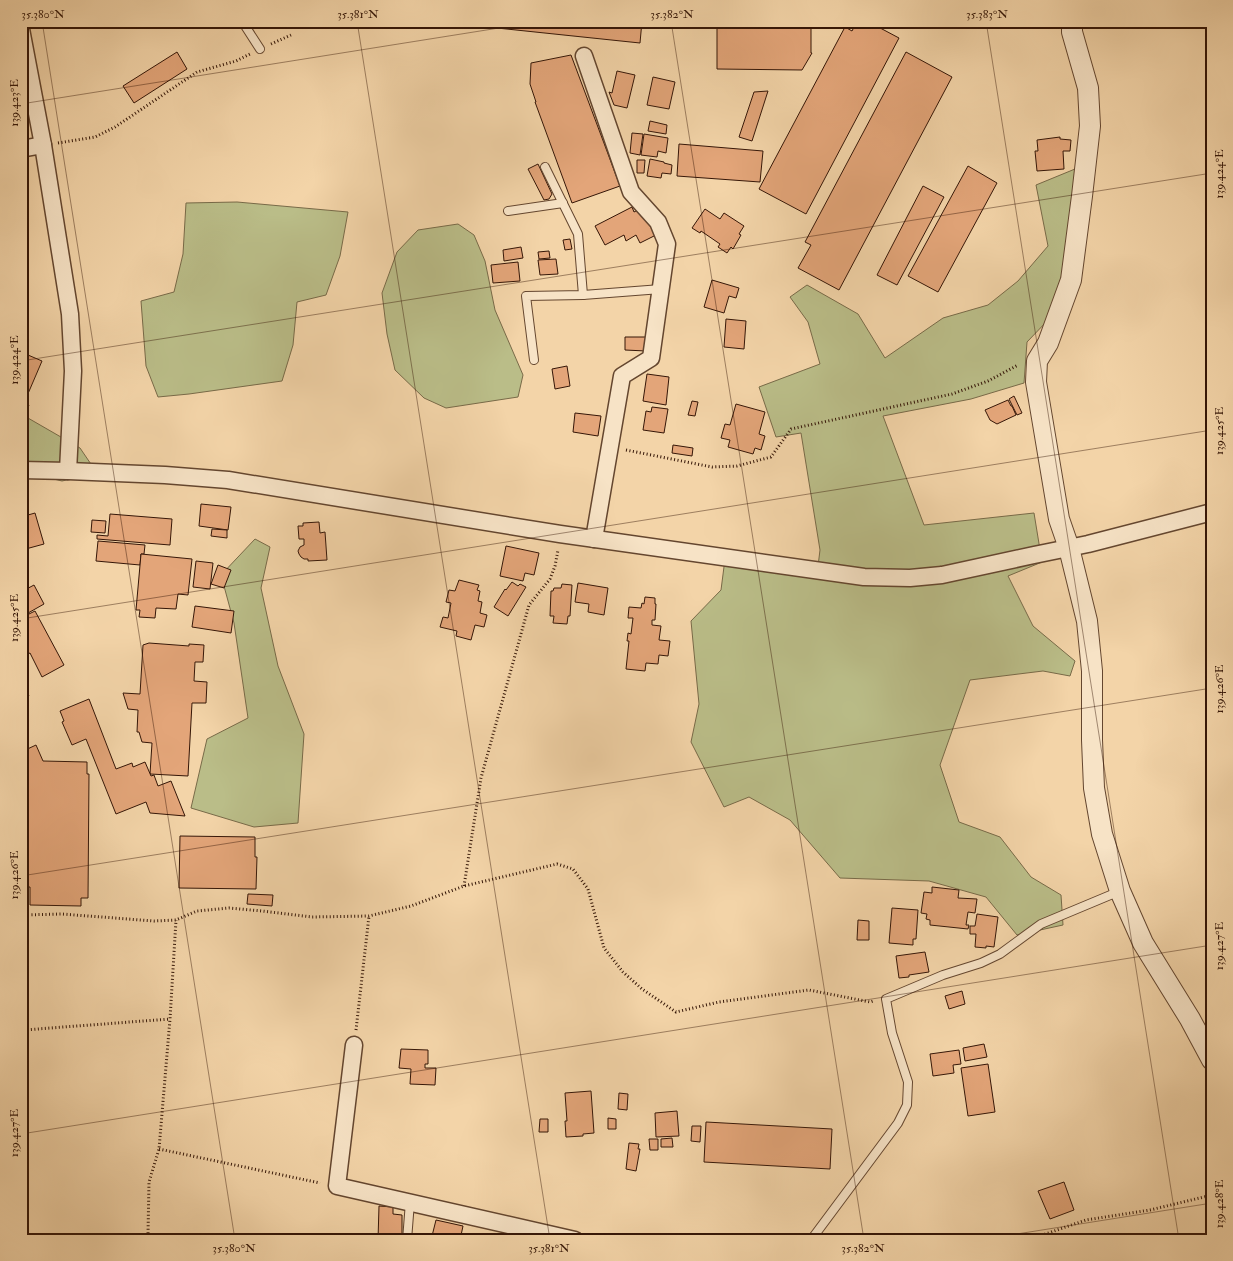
<svg xmlns="http://www.w3.org/2000/svg" width="1233" height="1261" font-family="'IM FELL Double Pica',serif">
<style>
.green{fill:#babd88;stroke:#786a48}
.building{fill:#e3a579;stroke:#351607}
.lines{fill:none;stroke-linecap:round;stroke-linejoin:round}
.service-casing{stroke:#64462f;stroke-width:10}
.minor-casing{stroke:#64462f;stroke-width:19}
.tertiary-casing{stroke:#64462f;stroke-width:22}
.path{stroke:#351607;stroke-width:3;stroke-dasharray:1 2.5;stroke-linecap:butt}
.service{stroke:#f7e3c6;stroke-width:8}
.minor{stroke:#f7e3c6;stroke-width:16}
.tertiary{stroke:#f7e3c6;stroke-width:20}
.ticks{fill:none;stroke:#351607;stroke-width:1;stroke-opacity:0.45}
.neatline{fill:none;stroke:#351607;stroke-width:2}
.ticks-label{font-size:12px;text-anchor:middle;fill:#351607}
</style>
<rect width="100%" height="100%" fill="#f3d4a8"/>
<filter id="stains"><feTurbulence type="fractalNoise" baseFrequency=".004" numOctaves="4"/><feColorMatrix values="0 0 0 0 .2 0 0 0 0 .09 0 0 0 0 .02 0 0 0 .5 -.17"/></filter>
<radialGradient id="worn" r=".72"><stop offset=".6" stop-color="#630" stop-opacity="0"/><stop offset="1" stop-color="#630" stop-opacity=".3"/></radialGradient>
<g class="green">
<path d="M1075,169l5,5 -10,71 -20,73 -23,24 -3,41 -53,16 -88,17 41,109 110,-12 8,49 -34,14 25,50 42,35 -5,15 -27,-5 -73,9 -30,85 19,57 41,15 31,40 30,18 2,30 -46,10 -31,-38 -57,-16 -89,-3 -50,-58 -41,-23 -25,10 -33,-65 8,-38 -8,-83 30,-31 4,-31 92,15 3,-24 -19,-117 -25,4 -17,-50 61,-23 -12,-42 -18,-25 17,-12 51,29 27,44 58,-40 45,-13 30,-24 30,-35 -12,-61z"/>
<path d="M237,202l111,10 -8,44 -14,39 -29,7 -4,43 -11,36 -93,13 -31,3 -12,-31 -5,-65 33,-9 9,-38 3,-51z"/>
<path d="M458,224l16,11 11,26 10,49 28,65 -5,22 -72,11 -22,-10 -29,-28 -8,-36 -5,-41 15,-41 21,-22z"/>
<path d="M21,414l59,34 17,25 -35,8 -41,-10z"/>
<path d="M255,539l15,8 -9,41 17,78 26,68 -6,89 -44,4 -63,-19 16,-69 41,-21 -14,-95 -13,-48z"/>
</g>
<g class="building">
<path d="M497,21h145l-2,22 -143,-15z"/>
<path d="M717,21h94v32h1l-10,17 -85,-1z"/>
<path d="M857,21h10l32,17 -93,176 -47,-25 86,-162 7,4z"/>
<path d="M177,52l10,17 -53,34 -11,-17z"/>
<path d="M906,52l46,25 -113,213 -41,-22 13,-23 -6,-3z"/>
<path d="M571,55l49,131 -48,17 -37,-101h1l-6,-18 1,-21z"/>
<path d="M617,71l18,4 -8,33 -13,-3 -5,-13 3,1z"/>
<path d="M653,77l22,5 -6,27 -22,-4z"/>
<path d="M21,91h1l4,25h-2l1,13h-4z"/>
<path d="M768,91l-16,50 -13,-4 15,-45z"/>
<path d="M650,121l17,4 -1,9 -18,-3z"/>
<path d="M632,133l11,1 -3,21 -10,-2z"/>
<path d="M644,134l24,4 -2,15 -8,-2 -1,6 -16,-2z"/>
<path d="M1060,137v2l11,1 -1,11h-7l1,18 -27,2 -2,-20h3l-1,-11z"/>
<path d="M679,144l84,7 -3,31 -83,-6z"/>
<path d="M650,159l14,3v1l8,2 -1,9 -9,-1 -1,5 -14,-2z"/>
<path d="M637,160h8l-1,13h-7z"/>
<path d="M538,164l14,30 -3,5 -5,1 -16,-31z"/>
<path d="M968,166l29,17 -59,109 -30,-16z"/>
<path d="M923,186l21,11 -47,88 -20,-10z"/>
<path d="M632,207l2,5 2,-1 18,15 2,9 -16,8 -4,-8 -10,6 -2,-6 -19,10 -10,-19z"/>
<path d="M705,209l15,10 4,-6 20,13 -5,8 2,1 -8,14 -2,-2 -4,6 -9,-6 2,-3 -19,-13 -1,2 -8,-5z"/>
<path d="M570,239l2,10 -7,1 -2,-10z"/>
<path d="M521,247l2,11 -19,3 -1,-11z"/>
<path d="M549,251l1,7 -11,1 -1,-7z"/>
<path d="M556,259l2,15 -18,1 -2,-15z"/>
<path d="M518,262l2,19 -27,2 -2,-18z"/>
<path d="M712,280l27,8 -3,10 -7,-2 -5,17 -20,-6z"/>
<path d="M726,319l20,2 -2,28 -20,-2z"/>
<path d="M625,337h21v14l-21,-1z"/>
<path d="M21,352l21,9 -15,35 -6,-2z"/>
<path d="M567,366l3,20 -15,3 -3,-20z"/>
<path d="M647,374l22,3 -3,28 -23,-4z"/>
<path d="M1014,396l8,17 -5,2 -8,-16z"/>
<path d="M1008,400l3,6h1l4,9 -19,9 -7,-4 -5,-10z"/>
<path d="M692,401l6,1 -3,14 -7,-1z"/>
<path d="M21,402l8,3 -8,18z"/>
<path d="M736,404l29,8 -6,22 6,2 -4,14 -6,-2 -2,6 -25,-7 2,-7 -9,-2 4,-14 5,1z"/>
<path d="M652,407l16,2 -4,24 -21,-3 3,-19 5,1z"/>
<path d="M575,413l26,3 -3,20 -25,-4z"/>
<path d="M673,445l20,3 -1,8 -20,-3z"/>
<path d="M201,504l30,3 -3,23 -29,-4z"/>
<path d="M35,513l9,31 -22,6 -1,-33z"/>
<path d="M110,514l62,5 -2,26 -73,-6v-4l11,1z"/>
<path d="M92,520l14,1 -1,12 -14,-1z"/>
<path d="M319,522l1,11 5,-1 2,28 -19,1v-2h-4l-3,-2 -2,-3 -1,-3 2,-4 4,-2v-6h-5l-1,-13h5v-3z"/>
<path d="M212,529l15,1v8l-16,-2z"/>
<path d="M98,541l47,4 -1,9h-3l-1,11 -44,-4z"/>
<path d="M506,546l33,7 -5,22 -9,-2 -2,8 -23,-5z"/>
<path d="M141,554l51,5 -4,36 -10,-1 -2,15 -20,-1 -1,10 -16,-1 1,-7h-4z"/>
<path d="M196,561l17,2 -3,26 -17,-2z"/>
<path d="M218,565l13,5 -7,18 -13,-4z"/>
<path d="M459,580l20,5 -2,5 3,1 -2,10 4,1 -2,11 7,2 -3,12 -9,-2 -4,15 -15,-4 1,-5 -17,-4 3,-10 5,1 3,-15 -5,-1 3,-12 6,1z"/>
<path d="M512,582l6,4 2,-2 6,3 -18,29 -14,-9 11,-18 1,1z"/>
<path d="M578,583l30,5 -4,27 -16,-3 1,-8 -14,-2z"/>
<path d="M562,584l10,1 -2,31h-2l-1,8 -14,-1 1,-7h-4l1,-25h2l1,-3h7z"/>
<path d="M34,585l10,19 -23,13v-25z"/>
<path d="M645,597l10,1v6h1l-1,16h-3v5l9,1 -2,14 11,1 -2,15 -9,-1 -1,9 -12,-1 -1,8 -19,-2 3,-28h-2l1,-8 3,1 2,-16h-5l1,-11 12,1 1,-5 2,1z"/>
<path d="M195,606l39,5 -3,22 -39,-6z"/>
<path d="M35,611l29,54 -22,12 -12,-24 -5,2 -4,-7v-30z"/>
<path d="M149,643l40,3v-2l15,1 -1,17h-8l-1,19 13,1 -1,21h-14l-4,73 -38,-2 2,-31 -10,-1 -3,-10h-2l1,-22 -10,-1 -5,-16 17,1 3,-49z"/>
<path d="M21,682l8,14 -8,5z"/>
<path d="M89,699l27,70 16,-6 1,4 12,-5 6,14 3,-1 4,11 13,-5 14,35 -35,-3 -4,-11 -30,12 -30,-75 -14,6 -10,-23 2,-1 -4,-10z"/>
<path d="M36,745l7,16 44,1v12h2l-1,124h-7v8l-51,-1v-18h-7v-113h-2v-22z"/>
<path d="M180,836l75,1v20h2l-1,32 -77,-1z"/>
<path d="M932,887l27,3 -1,8 19,1 -2,14 -7,-1 -2,13h3l-1,4 -38,-4v-5l-4,-1 1,-5 -6,-1 3,-21 8,1z"/>
<path d="M248,894l25,1 -1,11 -25,-2z"/>
<path d="M892,908l26,2 -2,29h-3v6l-24,-2z"/>
<path d="M977,914l21,3 -4,30 -8,-1v2l-11,-1 1,-13h-6v-8h5z"/>
<path d="M858,920l11,1v19h-12z"/>
<path d="M925,952l4,20 -20,3v2l-10,1 -3,-22z"/>
<path d="M962,991l3,13 -16,5 -4,-13z"/>
<path d="M984,1044l3,13 -22,4 -2,-13z"/>
<path d="M401,1049l27,1v14h-3v4h11l-1,17 -25,-1 1,-15 -12,-1z"/>
<path d="M959,1050l2,14 -8,1 1,8 -21,3 -3,-22z"/>
<path d="M988,1064l7,48 -27,4 -7,-48z"/>
<path d="M591,1091l3,42 -11,1v2l-17,1 -1,-16h2l-2,-28z"/>
<path d="M619,1093l9,1 -1,16 -9,-1z"/>
<path d="M677,1111l2,25 -23,1 -1,-24z"/>
<path d="M608,1118l8,1v10h-8z"/>
<path d="M540,1119h8v13h-9z"/>
<path d="M706,1122l126,7 -2,40 -126,-7z"/>
<path d="M692,1126h9l-1,16 -9,-1z"/>
<path d="M672,1138l1,9h-12v-8z"/>
<path d="M649,1139h9v11h-8z"/>
<path d="M629,1143l10,1 -1,5h2l-4,22 -10,-2z"/>
<path d="M1064,1182l10,28 -24,9 -12,-28z"/>
<path d="M379,1206l14,1v7l9,1v25h-24z"/>
<path d="M436,1220l27,6 -3,14h-29z"/>
</g>
<g class="lines">
<g class="service-casing">
<g id="service">
<path d="M242,21l18,28"/>
<path d="M545,167l33,67 5,61"/>
<path d="M508,211l55,-8"/>
<path d="M534,360l-8,-64 57,-1 78,-6"/>
<path d="M407,1240l3,-38"/>
<path d="M811,1240l87,-117 9,-18 1,-23 -16,-49 -6,-34 57,-24 38,-12 19,-9 41,-30 79,-33"/>
</g>
</g>
<g class="minor-casing">
<g id="minor">
<path d="M21,29l22,116 27,169 3,57 -5,100"/>
<path d="M584,56l47,136 27,30 9,22 -16,114 -29,18 -28,163"/>
<path d="M21,149l22,-4"/>
<path d="M21,470l47,1 97,4 63,5 332,54 304,43 46,1 32,-3 92,-20 54,-11 124,-32"/>
<path d="M354,1045l-17,141 238,54"/>
</g>
</g>
<g class="tertiary-casing">
<path id="tertiary" d="M1072,21v11l16,56 2,38 -8,70 -11,84 -23,63 -11,18 -1,21 23,137 10,29 18,73 5,50v69l2,48 8,46 18,57 23,52 47,76 22,41"/>
</g>
<g class="path">
<path d="M271,44l20,-9"/>
<path d="M58,143l37,-6 20,-10 82,-55 39,-11 14,-7"/>
<path d="M626,450l86,17 25,-1 34,-9 20,-28 161,-35 36,-13 30,-16"/>
<path d="M464,886l17,-108 48,-173 21,-26 5,-13 3,-16"/>
<path d="M21,915l41,-1 92,7 22,-1 21,-9 32,-3 33,3 50,6 57,-1 42,-10 53,-20 93,-22 16,5 15,20 16,59 19,24 19,17 34,23 43,-10 90,-12 61,12 3,-1"/>
<path d="M356,1030l13,-114"/>
<path d="M21,1032l3,-2 146,-11"/>
<path d="M159,1149l161,34"/>
<path d="M146,1240l2,-6 1,-52 10,-33 11,-130 6,-99"/>
<path d="M1028,1240l58,-20 64,-10 62,-15"/>
</g>
<use href="#service" class="service"/>
<use href="#minor" class="minor"/>
<use href="#tertiary" class="tertiary"/>
</g>
<path class="ticks" d="M42,21l193,1219M357,21l193,1219M671,21l193,1219M986,21l193,1219M21,104l522,-83M21,361l1191,-188M21,619l1191,-189M21,876l1191,-188M21,1134l1191,-189M979,1240l233,-37"/>
<rect width="1233" height="1261" fill="none" stroke="#f3d4a8" stroke-width="55"/>
<rect x="28" y="28" width="1178" height="1206" class="neatline"/>
<g class="ticks-label">
<text x="43" y="18">35.380°N</text>
<text x="358" y="18">35.381°N</text>
<text x="672" y="18">35.382°N</text>
<text x="987" y="18">35.383°N</text>
<text transform="translate(14 103) rotate(-90)" y="4">139.423°E</text>
<text transform="translate(1219 174) rotate(-90)" y="4">139.424°E</text>
<text transform="translate(14 360) rotate(-90)" y="4">139.424°E</text>
<text transform="translate(1219 431) rotate(-90)" y="4">139.425°E</text>
<text transform="translate(14 618) rotate(-90)" y="4">139.425°E</text>
<text transform="translate(1219 689) rotate(-90)" y="4">139.426°E</text>
<text transform="translate(14 875) rotate(-90)" y="4">139.426°E</text>
<text transform="translate(1219 946) rotate(-90)" y="4">139.427°E</text>
<text transform="translate(14 1133) rotate(-90)" y="4">139.427°E</text>
<text transform="translate(1219 1204) rotate(-90)" y="4">139.428°E</text>
<text x="234" y="1252">35.380°N</text>
<text x="549" y="1252">35.381°N</text>
<text x="863" y="1252">35.382°N</text>
</g>
<rect width="100%" height="100%" filter="url(#stains)"/>
<rect width="100%" height="100%" fill="url(#worn)"/>
</svg>
